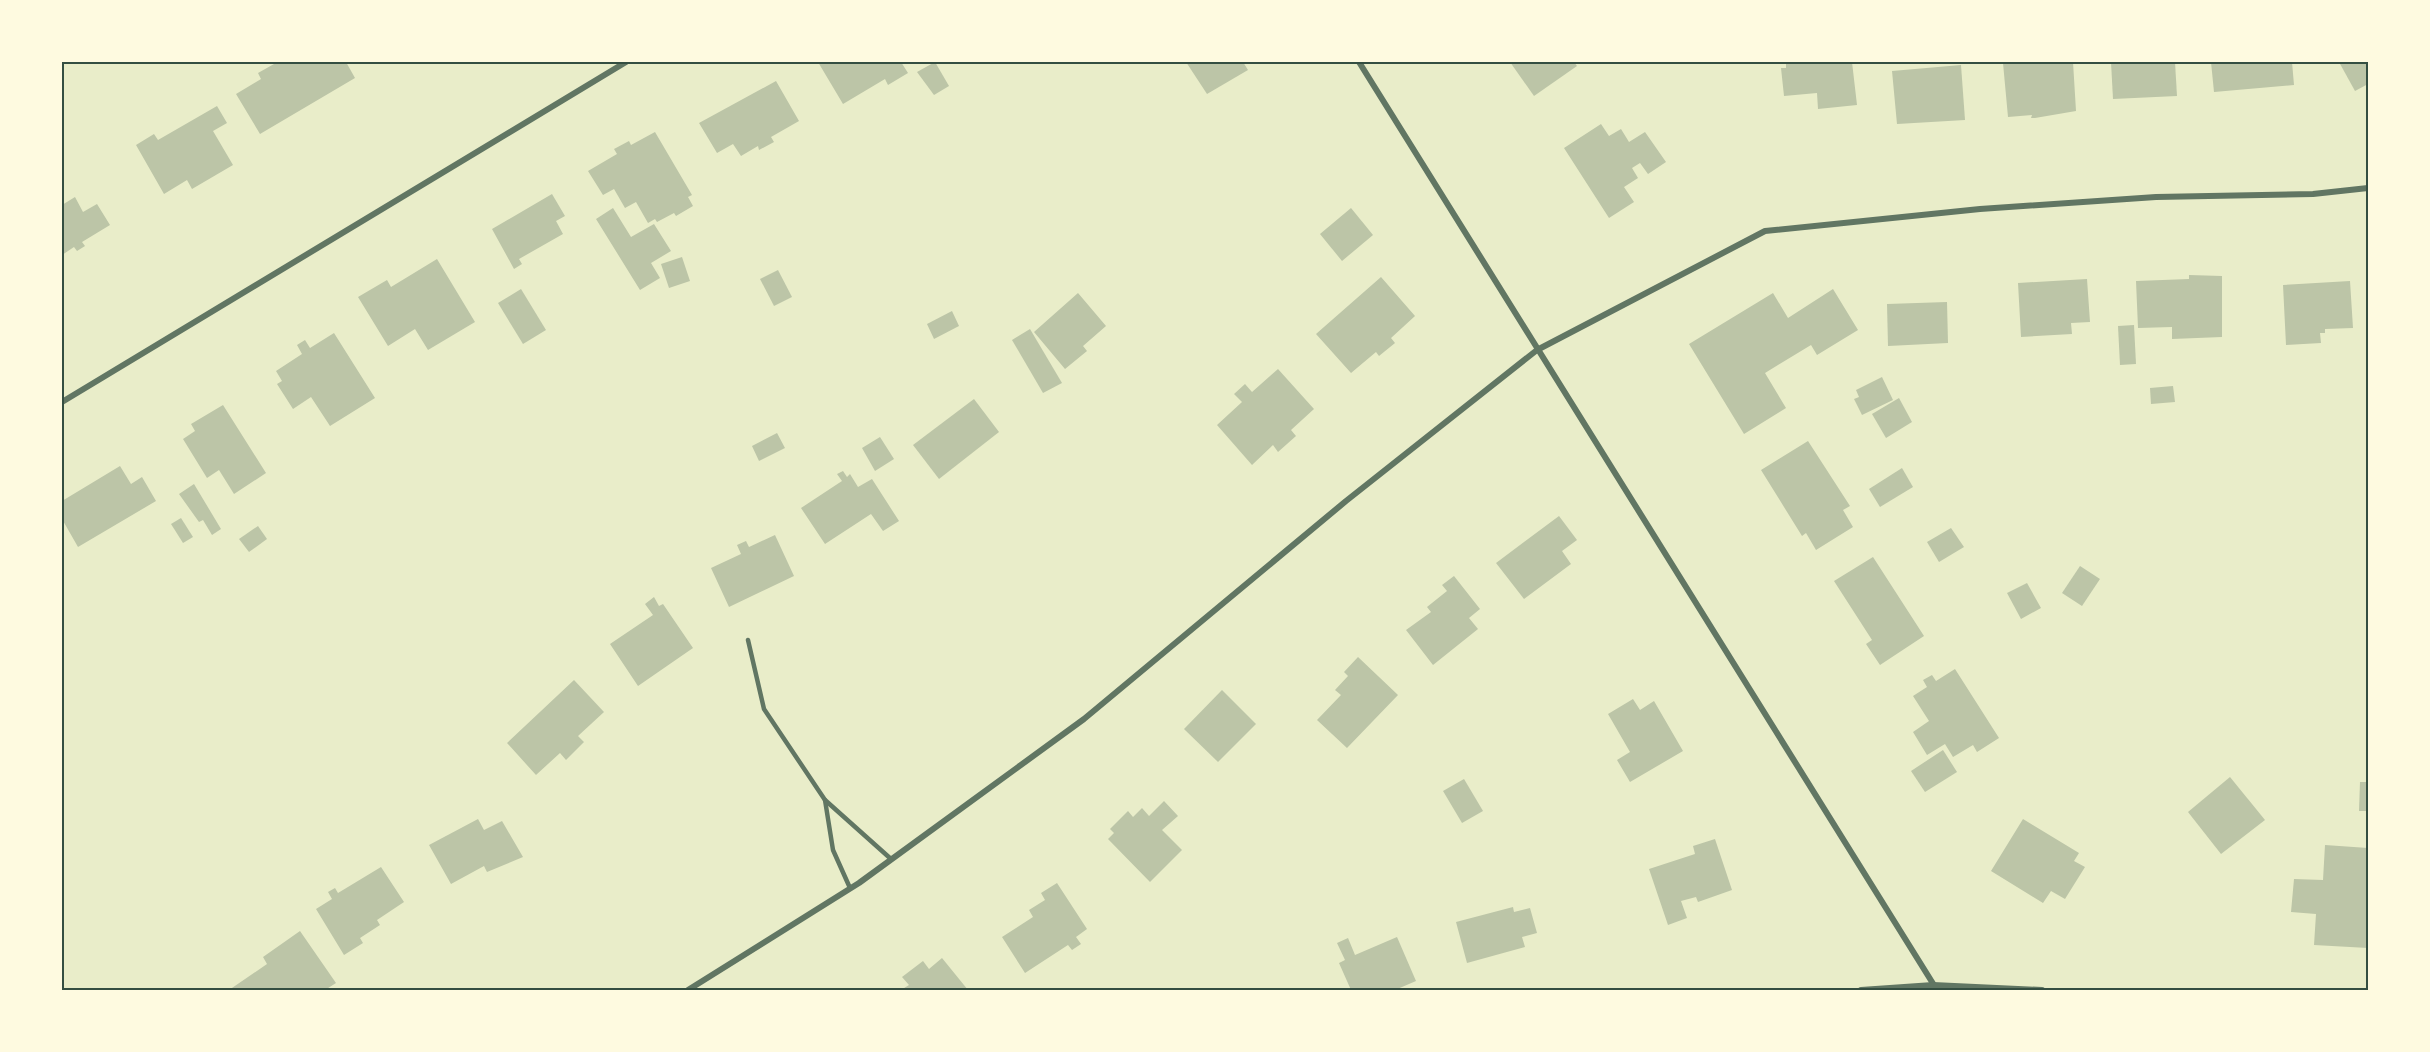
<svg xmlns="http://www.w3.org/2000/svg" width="2430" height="1052" font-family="'Roboto Serif',serif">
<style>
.building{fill:#bcc5a7}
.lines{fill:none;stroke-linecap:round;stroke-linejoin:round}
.service{stroke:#617663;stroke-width:4.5}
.minor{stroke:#617663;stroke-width:6}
.neatline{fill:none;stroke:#344e41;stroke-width:2}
</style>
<rect width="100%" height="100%" fill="#e9edc9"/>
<g class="building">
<path d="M273,62h27l2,2 4,-2h40l9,16 -95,56 -24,-40 25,-15 -3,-6 16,-9z"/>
<path d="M818,62h83l7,11 -20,12 -3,-6 -42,25z"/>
<path d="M935,62l14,24 -15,9 -17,-23z"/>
<path d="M1186,62h57l5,8 -41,24z"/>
<path d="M1510,62h64l3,4 -43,30z"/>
<path d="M1786,62h66l5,43 -39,4 -1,-16 -33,3 -3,-28h5z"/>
<path d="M2014,62h59l3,49 -41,7h-4l1,-3 -24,2 -5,-54z"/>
<path d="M2111,62h64l2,34 -64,3z"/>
<path d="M2211,62h81l2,23 -80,7z"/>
<path d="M2339,62h29v22l-13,7z"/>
<path d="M1961,65l4,55 -68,4 -5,-53z"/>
<path d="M776,81l23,40 -28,16 3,5 -15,8 -1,-4 -17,10 -8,-12 -16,9 -18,-30z"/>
<path d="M217,106l10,17 -14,8 20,34 -41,24 -5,-9 -23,14 -28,-49 18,-11 4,6z"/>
<path d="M1601,124l8,12 12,-7 8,13 16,-10 21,30 -18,12 -8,-11 -8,5 6,10 -14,9 10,15 -25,16 -45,-70z"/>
<path d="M655,132l37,63 -4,2 5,9 -17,10 -2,-3 -17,9 -2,-3 -7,4 -12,-21 -11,6 -11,-19 -11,6 -15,-24 29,-17 -3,-5 15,-8 2,4z"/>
<path d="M552,194l13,22 -9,5 7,13 -44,25 3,5 -8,5 -22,-40z"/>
<path d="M75,197l8,15 14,-8 13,21 -28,17 3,4 -8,5 -3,-4 -12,8v-50z"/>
<path d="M613,208l18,29 23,-13 17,27 -20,12 9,15 -20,12 -44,-71z"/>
<path d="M1351,208l22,27 -31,26 -22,-27z"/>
<path d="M682,257l8,24 -21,7 -8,-24z"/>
<path d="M437,259l38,63 -47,28 -13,-21 -27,17 -30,-49 29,-17 4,7z"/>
<path d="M778,270l14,27 -18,9 -14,-27z"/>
<path d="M2189,275l33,1v61l-50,2v-12l-34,1 -2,-47 53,-2z"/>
<path d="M1381,277l34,39 -24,22 4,5 -16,13 -3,-4 -25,21 -35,-39z"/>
<path d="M2087,279l3,43 -19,1 1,11 -51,3 -3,-54z"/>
<path d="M2350,281l3,47 -28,1v4h-5l1,10 -35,2 -3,-60z"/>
<path d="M521,289l25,41 -23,14 -25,-41z"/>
<path d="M1833,289l25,41 -41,25 -6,-10 -46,28 21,35 -42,26 -55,-90 84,-51 15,25z"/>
<path d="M1078,293l28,33 -23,20 4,5 -22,18 -31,-37z"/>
<path d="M1947,302l1,41 -60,3 -1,-42z"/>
<path d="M952,311l7,15 -25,13 -7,-15z"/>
<path d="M2134,325l2,39 -16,1 -2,-39z"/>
<path d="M1030,329l32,54 -19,10 -31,-53z"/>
<path d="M334,333l41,65 -45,28 -19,-29 -18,12 -16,-25 5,-3 -6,-10 26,-17 -5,-9 8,-5 5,8z"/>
<path d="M1278,369l36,40 -23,21 5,6 -18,16 -5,-7 -21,20 -35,-40 25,-23 -8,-8 11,-10 7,8z"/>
<path d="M1882,377l11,23 -31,15 -8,-16 5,-2 -3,-7z"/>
<path d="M2173,386l2,16 -24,2 -1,-16z"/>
<path d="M1899,398l13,24 -26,16 -14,-24z"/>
<path d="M974,399l25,33 -60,47 -26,-34z"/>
<path d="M223,405l43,68 -32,21 -15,-24 -12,8 -24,-39 12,-8 -4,-7z"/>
<path d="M777,433l8,15 -26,13 -7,-15z"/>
<path d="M880,437l14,22 -19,12 -13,-23z"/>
<path d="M1808,441l42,65 -7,4 10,17 -37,23 -10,-17 -4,3 -41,-66z"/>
<path d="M120,466l11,18 11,-7 14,24 -78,46 -16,-28v-18z"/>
<path d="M1902,468l11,19 -33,20 -11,-18z"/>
<path d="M843,471l4,6 3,-3 8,13 14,-8 27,42 -16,10 -12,-17 -46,30 -24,-36 41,-27 -5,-7z"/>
<path d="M194,484l27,45 -9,6 -9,-15 -4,2 -20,-28z"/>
<path d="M1559,516l18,24 -15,11 9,13 -47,35 -28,-36z"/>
<path d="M181,518l12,19 -10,6 -12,-19z"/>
<path d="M258,526l9,13 -18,13 -10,-13z"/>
<path d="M1951,528l13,19 -25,15 -12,-20z"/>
<path d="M775,535l19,41 -65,31 -18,-39 30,-14 -4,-9 9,-4 3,6z"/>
<path d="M1873,557l51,79 -44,29 -14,-21 6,-4 -38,-59z"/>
<path d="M2080,566l20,13 -18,27 -20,-13z"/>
<path d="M1454,576l26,33 -11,9 9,11 -45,36 -27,-35 25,-18 -4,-5 20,-16 -5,-6z"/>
<path d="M2027,583l14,25 -20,11 -14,-26z"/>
<path d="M654,597l5,9 4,-2 30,44 -55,38 -28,-42 43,-29 -8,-11z"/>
<path d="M1358,657l40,38 -51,53 -30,-28 24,-25 -6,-5 13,-14 -4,-4z"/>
<path d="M1955,669l44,69 -22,14 -4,-7 -20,12 -8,-13 -18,11 -14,-23 16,-11 -16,-25 14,-9 -4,-7 9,-5 4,6z"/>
<path d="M574,680l30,32 -26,24 6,6 -18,18 -6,-7 -24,22 -29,-32z"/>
<path d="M1222,690l34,34 -38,38 -34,-33z"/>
<path d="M1633,699l7,11 14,-9 29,50 -53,31 -13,-22 13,-8 -22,-38z"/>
<path d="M1943,750l14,22 -32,20 -14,-21z"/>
<path d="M2230,777l35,43 -44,34 -33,-42z"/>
<path d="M1464,779l19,32 -21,12 -19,-32z"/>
<path d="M2360,782h8v29h-9z"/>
<path d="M1164,801l14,15 -16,14 20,20 -32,32 -42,-43 6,-6 -4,-4 18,-18 5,6 9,-9 7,8z"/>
<path d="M478,819l6,11 18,-9 21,36 -36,15 -3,-6 -33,18 -22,-39z"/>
<path d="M2023,819l56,34 -5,8 11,6 -20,32 -14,-8 -8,12 -52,-32z"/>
<path d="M1715,839l17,51 -34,12 -2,-5 -15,4 6,17 -19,7 -19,-56 46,-15 -2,-8z"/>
<path d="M2325,845l43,3v100l-54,-3 2,-31 -25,-2 3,-33 29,1z"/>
<path d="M381,867l23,35 -27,18 3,5 -20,13 3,5 -19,12 -28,-46 16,-10 -4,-7 7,-4 3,5z"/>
<path d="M1057,883l30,46 -11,8 5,7 -9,6 -4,-5 -43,28 -23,-36 31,-20 -4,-7 16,-10 -4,-7z"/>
<path d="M1513,907l1,5 16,-4 7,25 -15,4 3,10 -58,16 -11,-41z"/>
<path d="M300,931l36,52 -11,7h-96l38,-26 -4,-7z"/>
<path d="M1397,937l19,44 -21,9h-44l-12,-27 6,-3 -8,-17 11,-5 7,17z"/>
<path d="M942,958l26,32h-67l8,-5 -7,-8 21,-16 6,8z"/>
</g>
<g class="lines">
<g class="service">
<path d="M748,640l16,69 61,91 66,59"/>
<path d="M825,800l8,50 17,38"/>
</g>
<g class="minor">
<path d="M1359,62l578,928"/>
<path d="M62,402l564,-340"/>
<path d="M688,990l171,-107 225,-164 262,-218 191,-151 228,-119 215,-22 176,-12 157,-3 55,-6"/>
<path d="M1861,990l72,-5 109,5"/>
</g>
</g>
<rect width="2430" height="1052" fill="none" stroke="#fefae0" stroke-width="126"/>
<rect x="63" y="63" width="2304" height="926" class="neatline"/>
</svg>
